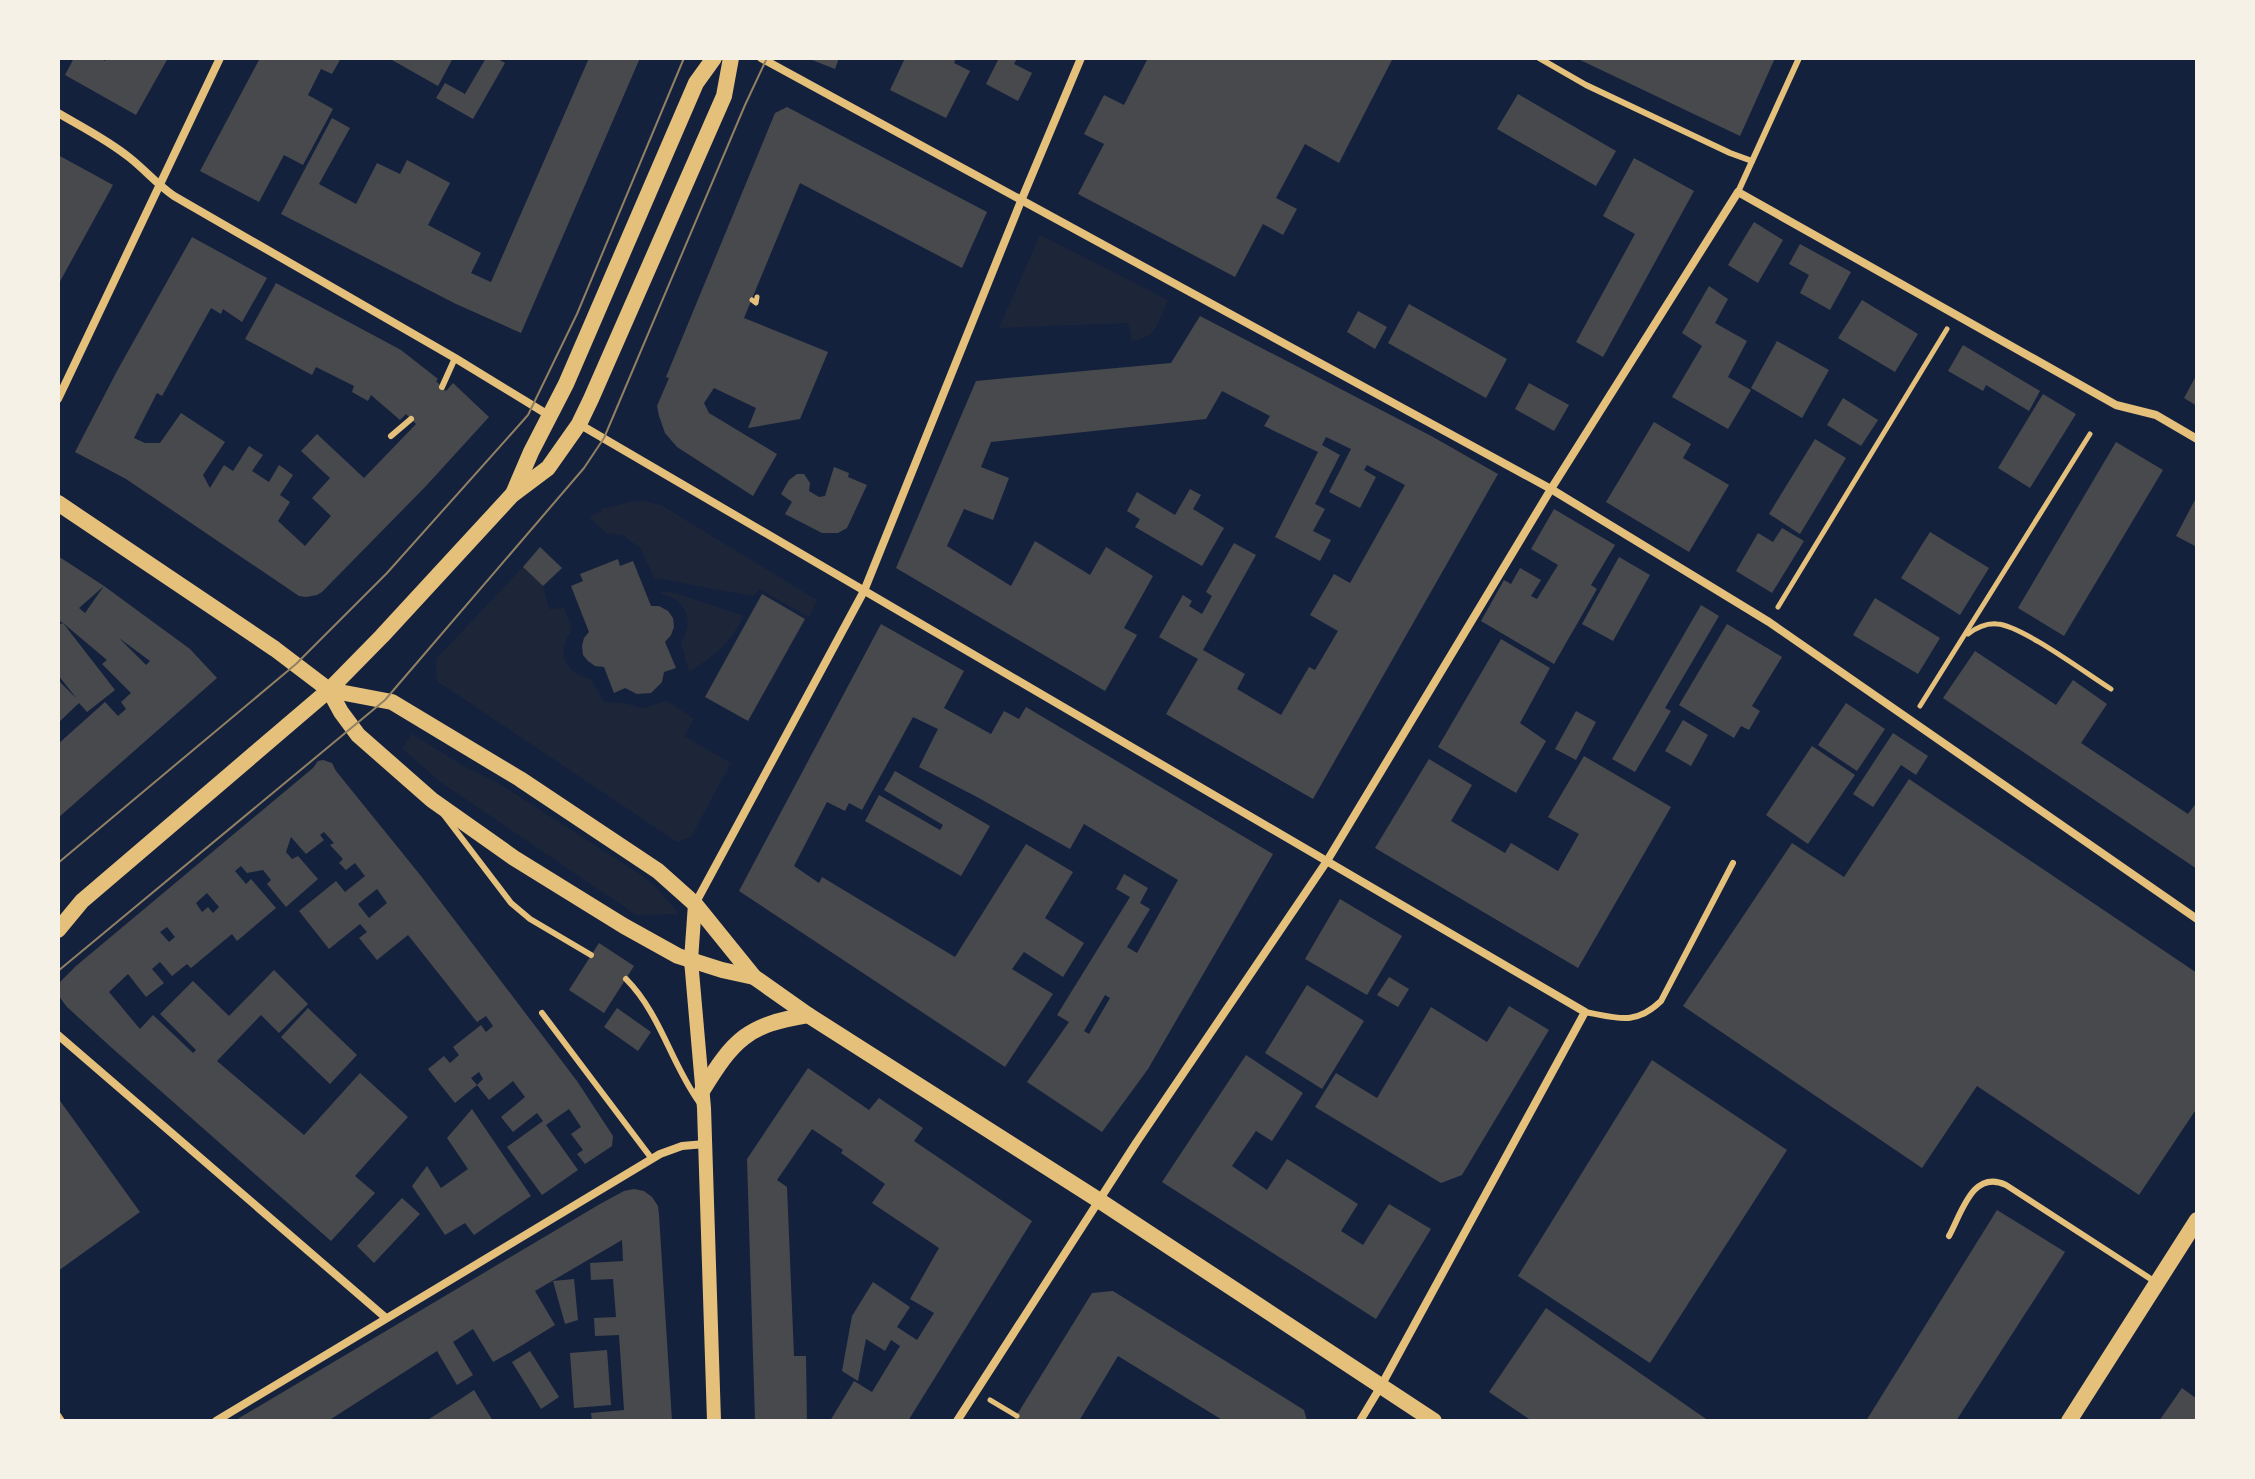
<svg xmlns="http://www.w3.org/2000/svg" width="2255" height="1479" font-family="'Fira Sans Condensed',sans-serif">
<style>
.green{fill:#1d2539}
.building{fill:#48494c;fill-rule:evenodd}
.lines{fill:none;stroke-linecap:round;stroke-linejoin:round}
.path{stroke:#e5c07b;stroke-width:5}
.service{stroke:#e5c07b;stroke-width:6}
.minor{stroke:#e5c07b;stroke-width:8}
.tertiary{stroke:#e5c07b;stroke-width:14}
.secondary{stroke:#e5c07b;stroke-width:16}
.tram{stroke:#918062;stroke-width:2}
</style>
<rect width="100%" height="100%" fill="#14213d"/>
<g class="green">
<path d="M1040,235l128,65c-10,22 -10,37 -36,41l-4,-18 -129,5z"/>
<path d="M644,501l17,4 156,95 -8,17 -50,-28 -5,7 -100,-18 -13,-29 -17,-13 -18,-3 -16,-15 2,-3 10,-3 -1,-3 29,-7z"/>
<path d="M523,567l20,19 6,23 15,-1 8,22c-17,23 -7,44 19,49l13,23 20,1 19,5 24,-7 27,18 -10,17 47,27 -40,74 -14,5 -240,-161 -1,-22z"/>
<path d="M660,591l18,3 66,22c-17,30 -27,38 -55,56l-8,-30c14,-20 5,-43 -19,-48z"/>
<path d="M412,734l55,34 33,16 141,91 17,14 21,25 -43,1 -197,-134 -37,-33z"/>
</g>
<g class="building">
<path d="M74,58h26l5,3 2,-3h61l-32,57 -71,-40z"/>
<path d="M260,58h81l-9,16 -11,-5 -13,26 25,14 -30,56 -19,-10 -25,47 -59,-31z"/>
<path d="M393,58h60l-15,28 -46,-26z"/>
<path d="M486,58h10l9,5 -32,56 -37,-21 9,-15 20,11z"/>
<path d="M589,58h51l-119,275 -65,-29 -175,-90 51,-96 18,10 -31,56 37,20 21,-41 23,11 7,-14 43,23 -22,42 53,28 -10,20 20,9z"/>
<path d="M807,58h32l-4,11z"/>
<path d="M905,58h51l-2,5 16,8 -24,47 -56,-28z"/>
<path d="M999,58h18l-3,6 18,9 -14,28 -32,-17z"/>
<path d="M1148,58h245l-54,105 -34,-19 -29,54 21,11 -14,26 -20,-11 -28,53 -157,-83 26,-50 -20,-10 20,-39 20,10z"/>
<path d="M1576,58h199l-35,78z"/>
<path d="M1518,94l98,57 -20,35 -99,-57z"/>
<path d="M787,107l200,105 -25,56 -162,-85 -56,135 84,34 -28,67 -52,9 8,-20 -42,-20 -10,15 5,10 68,41 -24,42 -76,-49 -12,-14 -6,-17 -2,-10 12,-28 -3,-1 109,-264z"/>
<path d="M58,155l55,30 -55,100z"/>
<path d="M1634,158l60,33 -91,166 -27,-15 59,-108 -32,-18z"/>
<path d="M1754,222l29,18 -25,43 -30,-18z"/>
<path d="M192,237l75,41 -25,44 -19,-13 -2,5 -10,-6 -49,88 -5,-3 -23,45 11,5h15l21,-30 44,29 -22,33 7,13 14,-23 9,6 16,-25 14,9 -11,16 17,11 10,-17 14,10 -13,20 10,7 -12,19 27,25 26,-30 -19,-18 18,-20 -29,-27 16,-17 47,44 52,-54 -10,-10 -6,6 -29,-25 -3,6 -16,-9 2,-6 -38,-19 -4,8 -67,-36 31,-56 125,67 37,29 -2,2 10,10 7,-8 36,34 -63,69 -104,106 -5,3 -11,2 -7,-1 -173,-117 -51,-27 42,-81z"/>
<path d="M1800,244l51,28 -21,38 -30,-17 9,-18 -20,-11z"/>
<path d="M1709,286l19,13 -13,24 32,18 -19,36 23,13 -23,39 -56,-32 30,-51 -20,-13z"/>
<path d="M1862,300l56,34 -23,38 -57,-34z"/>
<path d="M1409,304l98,55 -21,39 -98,-55z"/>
<path d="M1358,311l29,16 -12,22 -28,-17z"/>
<path d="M1200,316l233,121 65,37 -185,325 -147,-85 32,-55 -39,-22 24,-42 9,6 -3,5 13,8 10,-18 -6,-4 28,-49 22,12 -53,95 42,24 -8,15 44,26 28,-48 6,3 23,-39 -28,-16 24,-41 16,9 55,-98 -38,-20 -3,5 12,7 -16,31 -31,-16 22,-43 -25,-12 -4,8 18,10 -25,49 10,5 -12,22 18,9 -11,21 -45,-24 43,-85 -54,-26 6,-10 -48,-25 -16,28 -215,23 -10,25 28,11 -16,42 -29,-11 -17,37 64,40 24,-45 55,34 16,-28 47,29 -29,52 13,7 -32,56 -209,-123 80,-187 195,-18z"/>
<path d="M1777,341l52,29 -27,48 -51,-30z"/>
<path d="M1963,345l77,46 -11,20 -43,-26 -3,6 -35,-20z"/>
<path d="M2197,374v32l-13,-8z"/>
<path d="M1529,383l40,22 -15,26 -39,-22z"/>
<path d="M2043,394l33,20 -46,74 -32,-20z"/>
<path d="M1843,398l35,22 -17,26 -34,-21z"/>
<path d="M1654,422l37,22 -8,14 46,27 -40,67 -83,-50z"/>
<path d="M1815,439l31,19 -46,76 -31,-20z"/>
<path d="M2116,442l47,28 -99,166 -46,-28z"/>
<path d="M834,467l15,6 -1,4 19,8 -20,43 -9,5h-16l-37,-19 7,-12 -11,-8 8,-14 8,-6h7l6,9 -1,8 10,6 6,-1z"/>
<path d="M1190,489l11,6 -8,14 31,19 -22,38 -67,-39 5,-8 -13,-8 10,-19 38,23z"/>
<path d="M2197,496v51l-21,-11z"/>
<path d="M1554,509l61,36 -24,40 6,4 -43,75 -73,-43 23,-41 7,4 9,-16 21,12 -10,16 6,3 21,-34 -27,-16z"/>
<path d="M1782,528l22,13 -32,52 -36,-22 22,-38 15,9z"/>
<path d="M1930,532l59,36 -29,47 -59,-37z"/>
<path d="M540,547l22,21 -19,18 -20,-19z"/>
<path d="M58,556l46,30 86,63 27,29 -159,140v-74l47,-42 13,14 8,-7 -5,-7 10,-9 -29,-29 5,-4 -44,-37 52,67 -28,22 -8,-9 -21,20v-43l19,19 -19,-24v-50l5,-2 -5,-3zM104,586l-19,27 -6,-5zM119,638l31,23 -4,4z"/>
<path d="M1619,557l31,18 -37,66 -31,-17z"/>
<path d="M618,559l2,7 13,-5 18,45h8l9,5 5,7 1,9 -3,8 -6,7 11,26 -12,4 -2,10 -11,11 -14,1 -12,-6 -11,5 -10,-26 -9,-1 -7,-5 -5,-6 -1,-9 2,-8 5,-6 -18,-46 12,-5 -3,-7z"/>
<path d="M762,594l43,25 -57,102 -43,-24z"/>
<path d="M1875,598l65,40 -22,36 -65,-39z"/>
<path d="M1701,605l18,11 -54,92 6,3 -36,61 -23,-13z"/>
<path d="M881,624l83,47 -20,37 47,26 13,-23 15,8 7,-12 247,147 -125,215 -46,63 -75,-50 42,-60 -12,-7 73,-118 -14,-8 8,-15 24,14 -8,15 10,6 -23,38 10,6 41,-73 -94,-56 -14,25 -93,-52 -58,-30 19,-38 -25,-12 -51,93 -13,-7 -4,8 -18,-9 -33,64 25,17 3,-6 133,80 71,-113 47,28 -28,46 39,25 -21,34 -39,-25 -12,17 41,25 -48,73 -266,-176zM1105,995l5,3 -21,36 -5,-3z"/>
<path d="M1727,624l55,33 -30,49 8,5 -11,19 -8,-4 -7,12 -55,-33z"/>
<path d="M1501,639l49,29 -30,55 26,18 -30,52 -78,-46z"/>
<path d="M1975,651l81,54 17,-25 34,24 -26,39 107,71 9,-12v67l-254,-171z"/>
<path d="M1846,703l39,26 -28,42 -39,-26z"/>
<path d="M1576,711l20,11 -20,38 -21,-11z"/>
<path d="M1683,720l25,15 -17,31 -26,-15z"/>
<path d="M1893,733l35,23 -12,19 -15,-10 -28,42 -20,-13z"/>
<path d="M1812,746l43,29 -47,69 -42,-29z"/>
<path d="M1584,756l87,51 -93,161 -203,-120 54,-89 43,26 -21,36 54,32 6,-10 47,28 21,-37 -31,-17z"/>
<path d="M323,760l9,3 4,8 85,105 156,205 36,55 -1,10 -27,18 -8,-10 6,-4 -12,-16 10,-7 -12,-18 -23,16 32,45 -36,25 -35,-48 36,-26 -6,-8 -24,19 -12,-15 24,-20 -12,-16 -24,19 -12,-15 6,-6 -4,-7 -8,6 6,7 -22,18 -27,-34 16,-13 6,7 9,-8 -6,-8 28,-22 5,7 7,-6 -7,-10 -9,6 -69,-87 -31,25 -18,-22 8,-6 -7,-8 -31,25 -30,-38 37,-30 9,11 20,-16 -10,-13 -9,7 -7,-7 4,-4 -13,-14 4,-2 -10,-11 -4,3 4,5 -18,14 -15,-17 -5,15 6,7 6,-3 20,23 -32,28 -19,-23 4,-4 -8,-10 -16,3 -6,-7 -6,5 11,13 5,-5 25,29 -39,33 -5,-7 -41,34 -4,-4 -15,12 -12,-14 -8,7 12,14 -18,14 -18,-23 -19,18 31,37 13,-14 40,38 3,-3 -36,-36 33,-33 36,35 45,-46 34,34 -29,29 -18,-18 -44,46 87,74 56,-62 48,44 -53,59 20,17 -44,48 -219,-193 -45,-41 -9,-12v-11l18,-18 237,-198 5,-7zM377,889l10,14 -18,15 -11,-14zM207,893l12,14 -6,6 -5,-6 -6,5 -6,-9zM167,927l8,10 -6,5 -9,-10z"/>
<path d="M895,771l95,55 -29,50 -96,-55 14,-26 61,35 3,-5 -59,-35z"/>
<path d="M1909,779l288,194v135l-58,87 -162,-109 -55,82 -239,-162 109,-163 52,34z"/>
<path d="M1340,899l62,37 -35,59 -62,-36z"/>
<path d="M599,943l35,23 -30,47 -35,-23z"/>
<path d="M1389,977l20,12 -11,18 -21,-12z"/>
<path d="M1307,985l57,36 -42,68 -57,-36z"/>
<path d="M1509,1006l40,24 -87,145 -21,8 -126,-76 21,-34 41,25 54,-91 56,35z"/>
<path d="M308,1008l49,47 -27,29 -49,-47z"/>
<path d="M617,1008l34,24 -13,19 -34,-24z"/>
<path d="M1246,1055l57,38 -31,48 -16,-10 -24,35 35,24 20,-31 71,45 -17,27 22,14 26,-41 42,25 -55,90 -214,-137z"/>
<path d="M1652,1060l135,90 -137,213 -132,-87z"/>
<path d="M808,1068l61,42 10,-12 44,30 -9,13 118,80 -124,200h-78l24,-40 18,11 28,-46 -9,-6 -6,11 -19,-12 -8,42 -16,-10 10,-55 21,-34 37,25 -13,20 20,13 17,-27 -24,-14 29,-51 -67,-45 13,-19 -44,-31 2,-3 -31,-21 -35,51 10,7 7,169h12l1,65h-52l-8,-262z"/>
<path d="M58,1098l82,114 -82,59z"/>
<path d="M472,1109l59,87 -57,39 -9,-12 -20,12 -33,-49 15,-20 14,22 27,-19 -21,-31z"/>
<path d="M634,1189l10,2 8,6 6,9 1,9 13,206h-80l-1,-8 33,-3 -5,-75 -24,1 -1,-18 22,-1 -3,-38 -22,1 -1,-17 33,-2 -1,-21 -87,51 20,34 -44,27 -18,10 -20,-33 -20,13 20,33 -16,10 -20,-34 -109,70h-94l366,-217 24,-13z"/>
<path d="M402,1198l18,16 -46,49 -17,-17z"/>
<path d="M1997,1210l68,42 -109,169h-90z"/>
<path d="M574,1279l4,41 -13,4 -12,-43z"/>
<path d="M1113,1291l191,119 3,11h-83l-106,-65 -39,65h-66l79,-128z"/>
<path d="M1546,1308l163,113h-177l-43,-29z"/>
<path d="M607,1350l4,55 -37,3 -4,-55z"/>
<path d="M530,1351l29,46 -18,12 -29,-47z"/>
<path d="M2182,1388l15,11v22h-38z"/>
<path d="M474,1390l19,31h-67l33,-21z"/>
</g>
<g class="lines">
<g class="path">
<path d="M752,300l4,3 1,-6"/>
<path d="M1778,607l169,-278"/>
<path d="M1968,634c8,-6 18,-11 29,-10 24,1 90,50 114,65"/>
<path d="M1920,706l170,-272"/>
<path d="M990,1400l27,16"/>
</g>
<g class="service">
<path d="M1539,58l47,27 144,68 22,8"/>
<path d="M1738,192l61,-134"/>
<path d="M442,387l13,-29"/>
<path d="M391,436l20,-17"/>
<path d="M444,815l67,88 19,16 61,36"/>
<path d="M626,979c34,34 45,84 73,123"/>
<path d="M1585,1012c33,6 50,14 76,-11l72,-138"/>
<path d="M542,1013l110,146"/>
<path d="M1949,1236c13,-24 24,-67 57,-51l151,98"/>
<path d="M58,1415l4,6"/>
</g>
<g class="minor">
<path d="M761,58l790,431 218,133 428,297"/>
<path d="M58,113c24,14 50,27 72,45 15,12 28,27 44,38l281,162 95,58"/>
<path d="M58,399l162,-341"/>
<path d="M579,424l1006,588 -204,374 -21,35"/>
<path d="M695,904l169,-313 157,-390 60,-143"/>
<path d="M58,1035l328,283"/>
<path d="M216,1421l444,-267 22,-8 23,-2"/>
<path d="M957,1421l179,-278 191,-282 224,-372 187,-297 378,213 40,10 41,24"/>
</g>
<path class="tertiary" d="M695,904l-4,56 13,148 10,313"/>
<g class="secondary">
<path d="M513,494l18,-42 35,-68 130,-301 18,-25"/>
<path d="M58,503l217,146 54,41 12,22 17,23 74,65 82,58 110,68 54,30 44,14 32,7"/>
<path d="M329,690l63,12 128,77 138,92 37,33 59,73 54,38 292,186 334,220"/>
<path d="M58,930l24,-29 247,-211 53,-54 130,-141 36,-27 31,-44 12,-25 133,-303 7,-38"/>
<path d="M702,1091c32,-52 45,-66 106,-76"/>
<path d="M2069,1421l128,-201"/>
</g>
<g class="tram">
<path d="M58,863l238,-199 91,-91 141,-158 49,-101 107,-256"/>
<path d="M58,971l327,-271 199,-232 20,-30 141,-333 22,-47"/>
</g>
</g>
<rect width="2255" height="1479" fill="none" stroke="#f6f1e7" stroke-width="120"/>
</svg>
